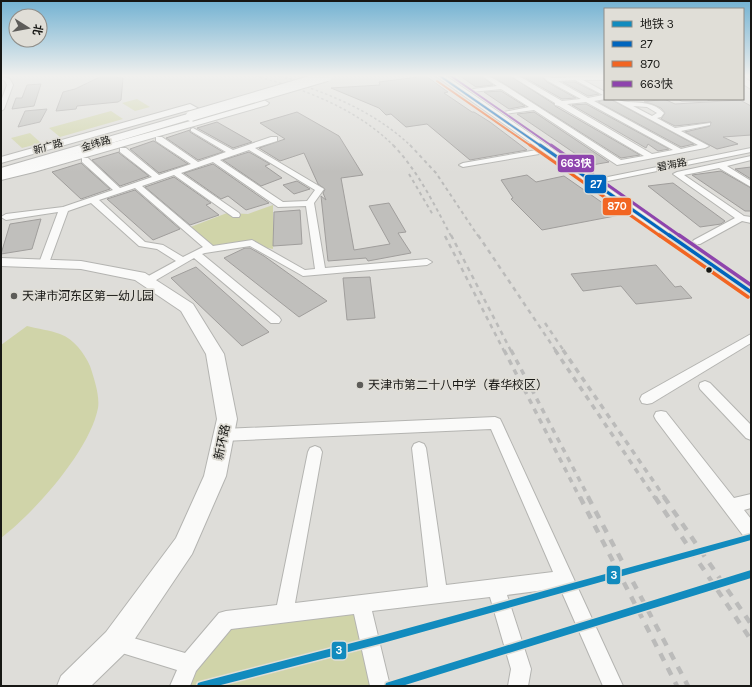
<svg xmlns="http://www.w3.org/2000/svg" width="752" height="687" font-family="Karla,'Noto Sans SC',sans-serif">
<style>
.green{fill:#d0d4a9}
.building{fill:#c0bfbc;stroke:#a09e9c}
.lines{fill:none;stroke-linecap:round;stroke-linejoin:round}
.street-casing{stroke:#b4b4b1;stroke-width:2}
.secondary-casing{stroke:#b4b4b1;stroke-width:2}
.primary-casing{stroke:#b4b4b1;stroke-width:2}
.street{fill:#fafaf9;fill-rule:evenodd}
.secondary{fill:#fafaf9;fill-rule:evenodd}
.primary{fill:#fafaf9;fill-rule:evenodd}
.rail-far4{stroke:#bbbbba;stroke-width:1.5;stroke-dasharray:2.5 2.5;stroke-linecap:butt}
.rail-far3{stroke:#bbbbba;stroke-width:2;stroke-dasharray:3.5 3.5;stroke-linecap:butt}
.rail-far2{stroke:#bbbbba;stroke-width:2.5;stroke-dasharray:4.5 4.5;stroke-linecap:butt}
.rail-far1{stroke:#bbbbba;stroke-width:3.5;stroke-dasharray:5.5 5.5;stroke-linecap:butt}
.rail{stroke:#bbbbba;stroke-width:4.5;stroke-dasharray:8 8;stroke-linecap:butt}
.primary-bridge-casing{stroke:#b4b4b1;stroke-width:12;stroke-linecap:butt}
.primary-bridge{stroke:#fafaf9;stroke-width:10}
.bus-1-far2-casing{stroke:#e0ded7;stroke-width:3.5}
.bus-1-far1-casing{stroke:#e0ded7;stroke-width:5}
.bus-1-casing{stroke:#e0ded7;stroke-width:6}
.bus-2-far2-casing{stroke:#e0ded7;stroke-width:3.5}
.bus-2-far1-casing{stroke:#e0ded7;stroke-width:5}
.bus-2-casing{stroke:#e0ded7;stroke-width:6}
.bus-3-far2-casing{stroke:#e0ded7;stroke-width:3.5}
.bus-3-far1-casing{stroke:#e0ded7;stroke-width:5}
.bus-3-casing{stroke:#e0ded7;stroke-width:6}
.bus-1-far2{stroke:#0065bd;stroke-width:2}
.bus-1-far1{stroke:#0065bd;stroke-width:3}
.bus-1{stroke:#0065bd;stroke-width:3.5}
.bus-2-far2{stroke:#f26522;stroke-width:2}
.bus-2-far1{stroke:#f26522;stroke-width:3}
.bus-2{stroke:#f26522;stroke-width:3.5}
.bus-3-far2{stroke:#8e44ad;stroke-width:2}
.bus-3-far1{stroke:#8e44ad;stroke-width:3}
.bus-3{stroke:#8e44ad;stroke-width:3.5}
.metro-1-casing{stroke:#e0ded7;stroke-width:3}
.metro-1{fill:#128bbe;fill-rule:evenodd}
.bus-dot{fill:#171714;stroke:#e0ded7;stroke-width:1.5}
.poi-dot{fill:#5d5c59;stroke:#e0ded7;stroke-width:1.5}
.labels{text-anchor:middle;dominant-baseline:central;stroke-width:3.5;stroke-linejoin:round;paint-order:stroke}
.far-street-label{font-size:10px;fill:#171714;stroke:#e0ded7}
.poi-label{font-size:12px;fill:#171714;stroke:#e0ded7;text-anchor:start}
.street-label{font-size:12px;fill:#171714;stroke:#e0ded7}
.line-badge{stroke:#e0ded7;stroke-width:1.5}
.badge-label{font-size:11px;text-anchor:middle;font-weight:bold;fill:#fff}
</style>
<rect width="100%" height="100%" fill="#deddd9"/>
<g class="green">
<path d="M137,99l13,8 -15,4 -13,-8z"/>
<path d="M111,111l12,8 -63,18 -11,-9z"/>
<path d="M30,133l11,10 -19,5 -11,-10z"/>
<path d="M273,205v44l-27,-5 -34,4 -24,-20 39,-15 21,1z"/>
<path d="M27,326c11,3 23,4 33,8 14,5 24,19 30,32 4,12 10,30 8,42 -8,42 -63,104 -97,130v-193z"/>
<path d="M357,611l25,75h-194l27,-67z"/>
</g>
<g class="building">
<path d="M102,76l21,2 -2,22 -3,2 -41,4 -1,3 -20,2 7,-19 12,-3z"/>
<path d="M426,76l22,16 -4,1 28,19h2l16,10 37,28 -57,10 -43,-36 -21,3 -15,-13 -5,1 -7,-7 -48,-20 49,-3 -1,-3z"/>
<path d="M460,76h21l12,9 -17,2z"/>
<path d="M492,76h18l44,28 1,2 85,49 -19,3z"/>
<path d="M522,76h19l6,6 29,16 -14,1z"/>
<path d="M563,82h12l24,12 -11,2z"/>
<path d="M41,84l-7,22 -22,3 4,-11h6l5,-13z"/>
<path d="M501,91l24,15 -16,3 -25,-17z"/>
<path d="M606,99h4l84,45 -13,3 -83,-45z"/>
<path d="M664,99l11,5 65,-4 11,6v29l-28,2 15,7 -21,5 -32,-17 25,-6 1,-4 -36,4 -14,-7 4,-6 -4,-5 -9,-4 -8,-2z"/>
<path d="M586,104l83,45 -11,2 -10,-7 -2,4 -74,-43z"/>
<path d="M47,109l-7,13 -22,5 7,-16z"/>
<path d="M297,112l42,24 24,39 -22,3 13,72 36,-6 -21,-38 20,-3 17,29 -8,1 13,20 -43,8 -2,-3 -38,3 -7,-65 5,4 -3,-7 2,-4 -7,-5 -14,-31 -24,8 -21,-13 26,-9 -25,-16z"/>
<path d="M534,112l75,50 -17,3 -75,-51z"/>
<path d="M217,122l35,20 -19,6 -36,-20z"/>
<path d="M190,130v2l33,20 -25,8 -32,-22z"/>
<path d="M153,141h1l34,23 -29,9 -29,-24z"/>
<path d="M119,152v1l30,23 -29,10 -28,-26z"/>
<path d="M249,152l21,12 -5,2 17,12 -21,8 -38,-26z"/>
<path d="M81,163l29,26 -29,10 -29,-27z"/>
<path d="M213,164l56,39 -23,7 -18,-14 -7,3 -37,-26z"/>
<path d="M751,167v12l-16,-10z"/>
<path d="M721,171l30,17v23h-6l-53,-36z"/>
<path d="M527,175l9,7 28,-6 56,39 -78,15 -31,-31 2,-1 -12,-18z"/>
<path d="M174,177l37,26 -5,2 13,10 -29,10 -45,-38z"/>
<path d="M297,181l13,8 -16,5 -11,-9z"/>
<path d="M673,183l52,38 -4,3 -21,3 -52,-41z"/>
<path d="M135,190l45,39 -27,11 -46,-41z"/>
<path d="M300,210l2,34 -29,2 1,-34z"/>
<path d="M41,219l-9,30 -31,5 9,-30z"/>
<path d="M245,248h5l14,8 63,45 -28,16 -75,-59z"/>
<path d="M656,265l19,22 6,-1 11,12 -56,6 -15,-18 -38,5 -12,-17z"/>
<path d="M196,267l73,65 -27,14 -71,-68z"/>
<path d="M370,277l5,41 -28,2 -4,-42z"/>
</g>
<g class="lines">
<g class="street-casing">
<g id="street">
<path d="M1,76l9,3 3,6 -9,24 -3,2v-10l6,-16 -2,-4 -4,-2z"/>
<path d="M482,76h7l17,10 115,74 23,-4 -85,-50 -4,-1v-2l-44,-27h8l43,25 19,-2 -33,-18 -6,-5 11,2 52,-2v4h-22l22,12v7l-11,2 87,48 17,-4 -86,-46c6,0 10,3 16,3 13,1 26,0 36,11l-3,4 -4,1 18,10 35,-5v2l-29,6 28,15 -4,2 -88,17 -83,-55 -30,4v-2l25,-5 -28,-18 -30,3 -1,-1 3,-2 24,-3zM575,80l28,15 -15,3 -30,-17zM586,102l87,48 -21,4 -85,-50zM633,106l14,1 10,6 -5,3z"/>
<path d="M679,99h31l-3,2h-25z"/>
<path d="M193,128l40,22 38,-13h6v4l-22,7 69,41 -10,14 11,65 102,-9 5,3 -5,3 -124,11 -53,-30 -45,7 -3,1 77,63 2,3 -2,3h-8l-77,-65 -43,25h-8l-1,-2 1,-2 33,-18 -19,-12 -18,-3 -48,-43 -23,8 -19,52 -5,3 -5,-3 19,-51 -52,8 -5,-3 5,-3 57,-7 50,-17 -31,-28v-4h6l32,30 32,-11 -32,-25v-4h6l33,27 32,-11 -35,-23v-4h6l36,25 28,-10 -35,-21v-2zM249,150l66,40 -8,11 -24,1 -63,-42zM213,162l65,45 28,-1 9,63 -10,1 -53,-30 -39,6 -71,-60 32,-11 59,42h6l1,-2 -1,-2 -58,-40zM135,188l68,59 -20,10 -20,-12 -18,-3 -46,-42z"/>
<path d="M548,148h3v4l-88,15 -4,-2 4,-2z"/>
<path d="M751,148v4l-158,32 -4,-2 4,-2z"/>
<path d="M751,156v4l-24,6 24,15v6l-32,-19 -35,7 60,41 7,1v6l-9,-2 -42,23h-6l-2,-2 2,-2 41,-22 -62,-44 4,-2z"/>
<path d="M751,334v9l-99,60 -5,1 -5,-1 -2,-4 2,-4z"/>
<path d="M705,381l5,2 41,42v15l-5,-2 -46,-49 -1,-3 1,-3z"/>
<path d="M661,411l5,1 68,86 17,-4v14l-7,2 7,9v21l-6,-2 -89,-118 -2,-4 2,-4z"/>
<path d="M495,417l5,2 2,4 121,263h-20l-43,-98 -53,7 24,74 -3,17h-20l3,-17 -21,-72 -118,14 18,75h-20l-16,-72 -123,15 -35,42 -6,15h-20l7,-16 -68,-21 -2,-7 2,-7 7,-2 69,20 34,-40 7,-2 51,-6 31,-153 2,-4 5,-2 5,2 2,4 -27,151 133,-16 -16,-139 2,-4 5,-2 5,2 2,4 20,137 107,-13 -62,-143 -268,12 -5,-2 -2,-4 2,-4 5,-2z"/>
</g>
</g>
<g class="secondary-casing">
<g id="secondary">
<path d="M436,76h10l305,209v12l-5,-2z"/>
<path d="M264,100l5,3 -2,2 -233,67 -33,8v-6l200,-56 -12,-8 -188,53v-6l189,-53 20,11z"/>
<path d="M1,258l80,3 64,12 48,31 31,50 13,65 -11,57 -34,78 -66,98 -35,34h-34l4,-10 45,-44 70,-94 28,-62 13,-57 -11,-65 -25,-43 -46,-31 -54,-11 -80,-3z"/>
</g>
</g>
<g class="primary-casing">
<g id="primary">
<path d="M743,77l8,5v7l-8,-5z"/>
<path d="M191,113l5,3 -1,2 -194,58v-8z"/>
</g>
</g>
<use href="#street" class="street"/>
<use href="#secondary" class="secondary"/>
<use href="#primary" class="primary"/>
<g class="rail-far4">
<path d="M255,76c50,13 102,33 139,70"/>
<path d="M280,76l17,5"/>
<path d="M292,82c44,14 85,32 119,64"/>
</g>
<g class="rail-far3">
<path d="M393,145c25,26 41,59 58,91"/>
<path d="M410,145l26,28 42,63"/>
<path d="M409,174l24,41"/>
</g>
<g class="rail-far2">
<path d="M451,235l60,116"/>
<path d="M478,235l78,116"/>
<path d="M445,236l59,115"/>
<path d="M545,323l19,28"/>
</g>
<g class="rail-far1">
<path d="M504,350l76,148"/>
<path d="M511,350l78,148"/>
<path d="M555,350l100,148"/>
<path d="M563,350l102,148"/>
</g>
<g class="rail">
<path d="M580,497l97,189"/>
<path d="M588,497l100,189"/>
<path d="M655,497l96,143"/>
<path d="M664,497l87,127"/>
</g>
<g class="primary-bridge-casing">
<path id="primary-bridge" d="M191,116l136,-40"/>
</g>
<use href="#primary-bridge" class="primary-bridge"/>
<g class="bus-1-far2-casing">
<path id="bus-1-far2" d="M440,76l101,70"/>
</g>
<g class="bus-1-far1-casing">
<path id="bus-1-far1" d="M540,145l130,91"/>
</g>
<g class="bus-1-casing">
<path id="bus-1" d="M669,235l82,57"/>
</g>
<g class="bus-2-far2-casing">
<path id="bus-2-far2" d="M437,81l94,65"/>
</g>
<g class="bus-2-far1-casing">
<path id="bus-2-far1" d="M530,145l130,91"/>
</g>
<g class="bus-2-casing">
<path id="bus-2" d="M659,235l89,62"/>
</g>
<g class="bus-3-far2-casing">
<path id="bus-3-far2" d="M451,76l101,70"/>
</g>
<g class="bus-3-far1-casing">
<path id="bus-3-far1" d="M551,145l129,91"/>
</g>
<g class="bus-3-casing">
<path id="bus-3" d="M679,235l72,50"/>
</g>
<use href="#bus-1-far2" class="bus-1-far2"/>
<use href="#bus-1-far1" class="bus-1-far1"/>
<use href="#bus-1" class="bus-1"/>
<use href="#bus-2-far2" class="bus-2-far2"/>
<use href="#bus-2-far1" class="bus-2-far1"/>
<use href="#bus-2" class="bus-2"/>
<use href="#bus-3-far2" class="bus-3-far2"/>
<use href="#bus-3-far1" class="bus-3-far1"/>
<use href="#bus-3" class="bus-3"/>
<g class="metro-1-casing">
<g id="metro-1">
<path d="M751,534v6l-368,103 -166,43h-20l1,-3 3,-1 182,-47z"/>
<path d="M751,570v8l-349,108h-17l1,-3 3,-1z"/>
</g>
</g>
<use href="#metro-1" class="metro-1"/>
</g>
<linearGradient id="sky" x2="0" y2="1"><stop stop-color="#73b2d2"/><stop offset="0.44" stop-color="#f0f0ee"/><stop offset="1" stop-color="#f0f0ee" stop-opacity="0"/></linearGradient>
<rect width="752" height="172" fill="url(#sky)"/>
<circle class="bus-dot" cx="709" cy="270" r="3.5"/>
<g class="poi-dot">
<circle cx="14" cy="296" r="4"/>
<circle cx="360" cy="385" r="4"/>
</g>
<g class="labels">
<g class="far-street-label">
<text transform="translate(96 144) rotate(-17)">金纬路</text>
<text transform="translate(48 147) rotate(-16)">新广路</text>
<text transform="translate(672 165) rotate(-11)">碧海路</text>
</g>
<g class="poi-label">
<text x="22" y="296">天津市河东区第一幼儿园</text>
<text x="368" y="385">天津市第二十八中学（春华校区）</text>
</g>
<g class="street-label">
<text transform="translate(222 442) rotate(-78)">新环路</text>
</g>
</g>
<g class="line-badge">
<rect x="557" y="154" width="38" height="19" rx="4" fill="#8e44ad"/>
<rect x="584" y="174" width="23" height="20" rx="4" fill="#0065bd"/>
<rect x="602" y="197" width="30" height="19" rx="4" fill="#f26522"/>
<rect x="606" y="565" width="15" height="20" rx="4" fill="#128bbe"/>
<rect x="331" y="641" width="16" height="19" rx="4" fill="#128bbe"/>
</g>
<g class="badge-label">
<text x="576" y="167">663快</text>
<text x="596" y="188">27</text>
<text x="617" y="210">870</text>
<text x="614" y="579">3</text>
<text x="339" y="654">3</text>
</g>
<rect width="752" height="687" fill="none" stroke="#171714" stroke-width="4"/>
<rect x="604" y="8" width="140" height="92" fill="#e0ded7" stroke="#908e89"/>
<rect x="612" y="21" width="20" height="6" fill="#128bbe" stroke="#908e89"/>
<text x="640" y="28" font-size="12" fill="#171714">地铁 3</text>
<rect x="612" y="41" width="20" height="6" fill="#0065bd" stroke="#908e89"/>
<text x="640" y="48" font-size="12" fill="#171714">27</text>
<rect x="612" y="61" width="20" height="6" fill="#f26522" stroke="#908e89"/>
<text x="640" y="68" font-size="12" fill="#171714">870</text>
<rect x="612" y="81" width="20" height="6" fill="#8e44ad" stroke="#908e89"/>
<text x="640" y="88" font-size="12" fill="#171714">663快</text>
<g transform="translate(28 28) rotate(101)"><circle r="19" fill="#e0ded7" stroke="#908e89"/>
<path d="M0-3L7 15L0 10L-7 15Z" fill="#5d5c59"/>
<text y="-6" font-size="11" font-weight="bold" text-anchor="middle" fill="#171714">北</text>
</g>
</svg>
